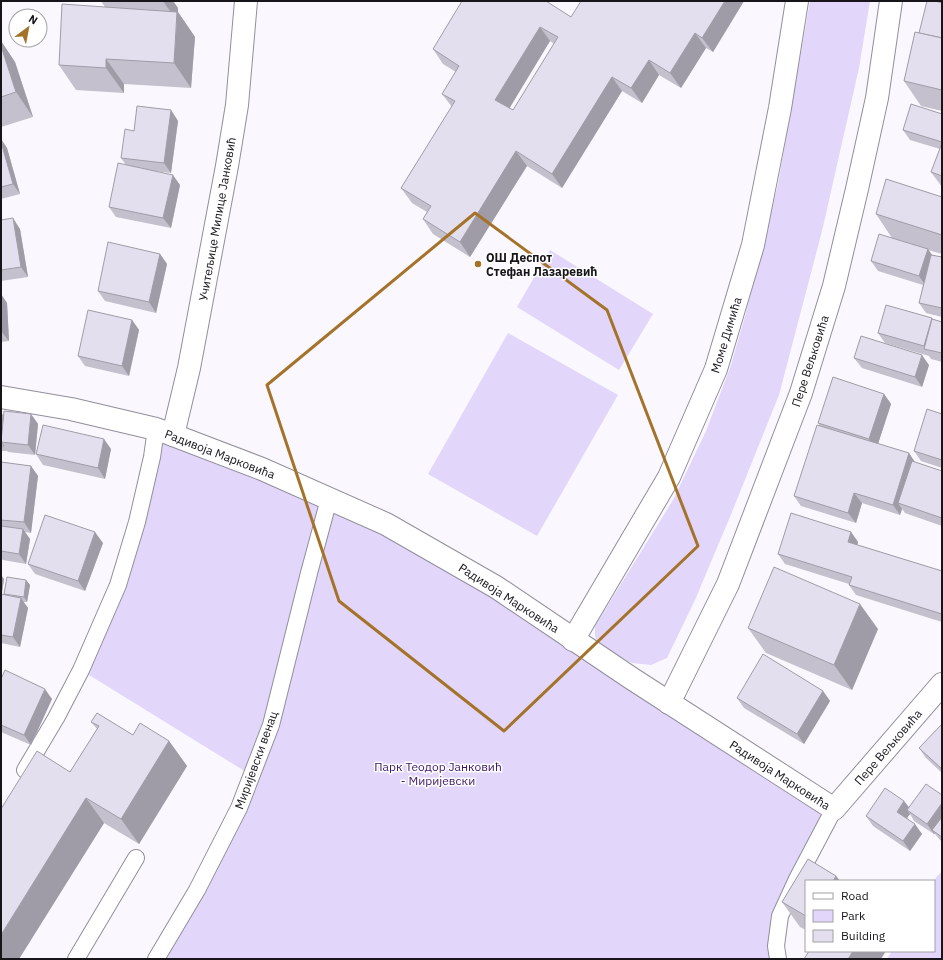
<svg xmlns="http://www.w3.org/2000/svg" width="943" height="960" font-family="'IBM Plex Sans',sans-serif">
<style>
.green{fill:#e2d6fa}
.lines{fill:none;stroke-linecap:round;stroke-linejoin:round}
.service-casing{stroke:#928e9b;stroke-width:18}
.pedestrian-casing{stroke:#928e9b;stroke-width:24}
.minor-casing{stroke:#928e9b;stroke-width:24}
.service{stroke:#fff;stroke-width:16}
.pedestrian{stroke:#fff;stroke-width:22}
.minor{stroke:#fff;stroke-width:22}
.wall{fill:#c4c0cd;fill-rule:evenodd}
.shaded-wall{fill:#a09ca7}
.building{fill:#e4dfee;stroke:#a09ca7;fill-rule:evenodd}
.marked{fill:none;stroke:#a47329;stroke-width:3;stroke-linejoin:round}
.poi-dot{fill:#a47329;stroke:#fff;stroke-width:1.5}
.labels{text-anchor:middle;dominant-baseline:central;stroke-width:3;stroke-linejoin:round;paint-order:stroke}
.street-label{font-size:12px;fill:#17151a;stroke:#fff}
.poi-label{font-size:12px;font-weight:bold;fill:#17151a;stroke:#fff;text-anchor:start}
.park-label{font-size:12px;fill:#3b1564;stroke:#fff}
</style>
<rect width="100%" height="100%" fill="#faf8fe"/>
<g class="green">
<path d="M810,1h60l-11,67 -37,163 -43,164 -47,117 -37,88 -28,58 -16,7 -19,-2 -29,-15 -5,-5 -3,-7v-10l78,-126 33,-69 24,-63 16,-55 32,-129z"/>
<path d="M550,250l103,64 -34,56 -102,-63z"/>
<path d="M508,333l110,62 -81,141 -109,-62z"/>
<path d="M156,429l230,95 448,285 -48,94 -7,56h-623l95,-184 -170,-105 37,-85z"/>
<path d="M942,872v87h-55l5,-8h42v-70l4,-6z"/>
</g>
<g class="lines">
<g class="service-casing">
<g id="service">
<path d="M25,770l31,-52 25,-48 37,-85 19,-63 15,-65 4,-28"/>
<path d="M76,959l60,-101"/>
<path d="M156,959l41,-69 42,-82 32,-83 38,-152 20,-74"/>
<path d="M778,959l-2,-13 4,-30 17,-37 37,-70"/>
</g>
</g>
<g class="pedestrian-casing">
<path id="pedestrian" d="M573,640l96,-163 47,-108 37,-124 27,-137 17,-107"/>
</g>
<g class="minor-casing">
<g id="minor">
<path d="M1,397l70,12 85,20 17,6 89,34 124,55 110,63 135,91 203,131 108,-125"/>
<path d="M173,435l16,-67 38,-202 10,-61 9,-104"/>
<path d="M669,703l59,-119 73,-191 33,-107 23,-97 20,-91 14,-97"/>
</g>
</g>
<use href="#service" class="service"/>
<use href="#pedestrian" class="pedestrian"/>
<use href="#minor" class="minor"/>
</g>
<g class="wall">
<path d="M101,1h72l5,7v4l17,25 -4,51 -67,-4v9l-48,-3 -17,-25 46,-58z"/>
<path d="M744,1l-31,51 -7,-4 -25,40 -22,-13 -17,28 -20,-12 -60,97 -35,-22 -57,91 -37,-23 -10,-15 4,-7 -15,-9 -11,-15 51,-81 -10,-13 14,-22 -13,-8 -10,-15 138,-32zM550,41l4,3 -41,66 -4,-2z"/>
<path d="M942,3v108l-21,-5 -17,-25z"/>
<path d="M1,41l14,21 18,55 -32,10z"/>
<path d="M171,110l7,11 -7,52 -17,-2 26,14 -9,43 -55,-11 -7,-10 17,-42 -5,-7 13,-27z"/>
<path d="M942,114v73l-11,-15 9,-23 -30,-9 -7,-10z"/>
<path d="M1,139l6,9 13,46 -19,5z"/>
<path d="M942,197v57l-14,-4 3,5 11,2v60l-16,-4 -7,-10 4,-18 -45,-14 -7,-10 21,-23 -16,-24z"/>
<path d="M1,220l19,9 8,48 -27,4z"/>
<path d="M160,254l7,10 -11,49 -51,-12 -7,-10z"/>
<path d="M1,294l6,9 2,38 -8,1z"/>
<path d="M933,319l9,3v40l-11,-3 -2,-3 -44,-13 -7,-10z"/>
<path d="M132,320l7,10 -10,46 -44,-10 -7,-10z"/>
<path d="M854,358l75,7 -7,22 -60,-19z"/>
<path d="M884,394l7,10 -13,40 31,9 6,9 27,9v55l-37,-13 -3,-4 -2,6 -38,-12 -6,20 -55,-17 -7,-10 26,-70 -2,-3z"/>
<path d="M31,414l7,10 -3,31 -27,-3 -1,-1h-6v-36z"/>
<path d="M942,414v54l-21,-7 -7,-10z"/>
<path d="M111,449l-6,30 -62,-14 -7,-11z"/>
<path d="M1,462l30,4 7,10 -7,57 -6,-1 5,7 -4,25 -23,-4 -1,-1 -1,9z"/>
<path d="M851,532l7,10v3l84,26v51l-86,-27 -7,-10v-1l-64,-20 -7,-10z"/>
<path d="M103,543l-18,48 -50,-17 -7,-10z"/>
<path d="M1,575l3,4 -2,15h2l22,-14 4,5 -3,17h-4l5,6 -8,39 -19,-4z"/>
<path d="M748,628l130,1 -26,61 -86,-37z"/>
<path d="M1,679l51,20 -21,46 -30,-13z"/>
<path d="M823,691l7,10 -26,43 -60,-36 -7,-10z"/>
<path d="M91,722l42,13 36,6 18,25 -48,78 -35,-21 -85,136 51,-187 27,-43z"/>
<path d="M942,724v49l-16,-15 -7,-10z"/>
<path d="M942,795v47l-2,-2 -5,-6h-1l-20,-13 -4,-7 -3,4 15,16 -12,17 -37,-25 -7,-10 38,-15 5,7z"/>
<path d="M808,859l28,17 4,5h-34v49l-6,-3 -18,-25z"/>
</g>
<g class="shaded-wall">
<path d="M163,1h10l5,7v4l17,25 -4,51 -17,-25 3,-42z"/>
<path d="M725,1h19l-31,51 -11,-14z"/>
<path d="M540,27l10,14 -44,73 -11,-14z"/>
<path d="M695,33l11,15 -25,40 -11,-15z"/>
<path d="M1,41l14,21 18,55 -17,-25 -15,-46z"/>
<path d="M106,59l18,25v9l-18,-25z"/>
<path d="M649,60l10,15 -17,28 -11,-15z"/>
<path d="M612,77l10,14 -60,97 -10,-14z"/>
<path d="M171,110l7,11 -7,52 -7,-10z"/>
<path d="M1,139l6,9 13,46 -7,-10 -12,-42z"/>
<path d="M516,151l11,15 -57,91 -10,-15z"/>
<path d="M173,175l7,10 -9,43 -8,-10z"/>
<path d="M13,218l7,11 8,48 -7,-10z"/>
<path d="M928,249l7,10 -9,27 -7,-10z"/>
<path d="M160,254l7,10 -11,49 -7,-11z"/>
<path d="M1,294l6,9 2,38 -8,-10z"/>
<path d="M932,318l7,10 -13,21 -2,-3z"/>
<path d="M132,320l7,10 -10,46 -7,-10z"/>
<path d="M922,355l7,10 -7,22 -7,-10z"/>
<path d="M884,394l7,10 -15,46 -7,-11z"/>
<path d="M31,414l7,10 -3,31 -7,-10z"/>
<path d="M104,439l7,10 -6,30 -7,-11z"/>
<path d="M909,453l7,11 -18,39 4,6 -2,6 -7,-10z"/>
<path d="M31,466l7,10 -7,57 -7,-11z"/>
<path d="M854,493l8,10 -6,20 -8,-10z"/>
<path d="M23,529l7,10 -4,25 -7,-10z"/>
<path d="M95,532l8,11 -18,48 -7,-10z"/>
<path d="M851,532l7,10 -3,10 -7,-10z"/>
<path d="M1,557l1,2 -1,9z"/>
<path d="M1,575l3,4 -3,19z"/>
<path d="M26,580l4,5 -3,17 -3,-5z"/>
<path d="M21,598l7,10 -8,39 -7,-10z"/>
<path d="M860,604l18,25 -26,61 -18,-25z"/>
<path d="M45,689l7,10 -21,46 -7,-10z"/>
<path d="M823,691l7,10 -26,43 -7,-10z"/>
<path d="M169,741l18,25 -48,78 -18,-25z"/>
<path d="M86,798l18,25 -85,136h-18v-24z"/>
<path d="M904,801l8,10 -5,-1 3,4 -6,8 -7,-10z"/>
<path d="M942,803v20l-10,7 3,4h-1l-7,-10z"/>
<path d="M915,824l7,10 -12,17 -7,-10z"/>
<path d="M836,876l4,5h-7z"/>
<path d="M853,951h33l-5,8h-33z"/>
</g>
<g class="building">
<path d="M462,1h84l25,16 10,-16h144l-23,37 -7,-5 -25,40 -21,-13 -18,28 -19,-11 -60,97 -36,-23 -56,91 -37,-23 8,-13 -30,-18 54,-87 -13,-7 17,-28 -26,-17zM540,27l18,10 -45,73 -18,-10z"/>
<path d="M927,1h8l7,2v35l-23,-5z"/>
<path d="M62,4l115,8 -3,51 -68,-4v9l-47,-3z"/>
<path d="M915,32l27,6v52l-38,-9z"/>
<path d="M1,46l15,46 -15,5z"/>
<path d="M911,104l31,10v28l-39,-12z"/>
<path d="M137,106l34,4 -7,53 -43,-5 4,-29 9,2z"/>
<path d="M1,142l12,42 -12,3z"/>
<path d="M942,143v33l-11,-4z"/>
<path d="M118,163l55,12 -10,43 -54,-11z"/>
<path d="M886,179l56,18v38l-66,-21z"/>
<path d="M13,218l8,49 -20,3v-50z"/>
<path d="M879,234l49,15 -9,27 -48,-15z"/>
<path d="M108,242l52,12 -11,48 -51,-11z"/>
<path d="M931,255l11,2v51l-23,-5z"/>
<path d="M886,305l46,13 -8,28 -46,-13z"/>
<path d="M88,310l44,10 -10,46 -44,-10z"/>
<path d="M932,319l10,3v31l-18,-4z"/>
<path d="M861,336l61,19 -7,22 -61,-19z"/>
<path d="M833,377l51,17 -15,45 -51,-16z"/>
<path d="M927,409l15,5v46l-28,-9z"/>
<path d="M4,411l27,3 -3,31 -27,-3z"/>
<path d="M1,415h2l-2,23z"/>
<path d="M43,425l61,14 -6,29 -62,-14z"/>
<path d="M817,425l92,28 -16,52 -39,-12 -6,20 -54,-17z"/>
<path d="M1,442l3,4h-3z"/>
<path d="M912,461l30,10v47l-44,-15z"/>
<path d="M1,462l30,4 -7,56 -23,-2z"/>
<path d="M791,513l60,19 -3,10 94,29v43l-93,-29 3,-8 -74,-23z"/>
<path d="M45,515l50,17 -17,49 -50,-17z"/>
<path d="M1,526l22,3 -4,25 -18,-3z"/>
<path d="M774,567l86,37 -26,61 -86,-37z"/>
<path d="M7,577l19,3 -2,17 -20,-3z"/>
<path d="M1,594l20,4 -8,39 -12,-2z"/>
<path d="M763,654l60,37 -26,43 -60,-36z"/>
<path d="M5,670l40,19 -21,46 -23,-10v-46z"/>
<path d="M97,713l36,22 7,-12 29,18 -48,78 -35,-21 -85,137v-126l36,-58 33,21 29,-46 -8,-4z"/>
<path d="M942,724v45l-23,-21z"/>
<path d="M926,784l16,11v8l-15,21 -20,-14z"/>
<path d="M885,788l19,13 -7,11 18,12 -12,17 -37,-25z"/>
<path d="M942,817v20l-10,-7z"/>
<path d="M808,859l28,17 -3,5h-27v35l-24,-14z"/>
<path d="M809,951h44l-5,8h-44z"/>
</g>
<path class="marked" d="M475,213l132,97 91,236 -194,185 -165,-130 -72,-216z"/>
<circle class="poi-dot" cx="478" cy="264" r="4"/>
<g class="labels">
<g class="street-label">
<text transform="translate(217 219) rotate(-80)">Учитељице Милице Јанковић</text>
<text transform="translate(726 335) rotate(-73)">Моме Димића</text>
<text transform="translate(810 361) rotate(-72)">Пере Вељковића</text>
<text transform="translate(220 454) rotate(21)">Радивоја Марковића</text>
<text transform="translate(509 598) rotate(33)">Радивоја Марковића</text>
<text transform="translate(888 747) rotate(-49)">Пере Вељковића</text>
<text transform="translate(256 760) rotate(-70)">Миријевски венац</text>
<text transform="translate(780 775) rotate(33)">Радивоја Марковића</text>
</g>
<g class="poi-label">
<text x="486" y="257">ОШ Деспот<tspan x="486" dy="14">Стефан Лазаревић</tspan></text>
</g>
<g class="park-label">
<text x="438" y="766">Парк Теодор Јанковић<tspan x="438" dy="14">- Миријевски</tspan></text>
</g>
</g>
<rect width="943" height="960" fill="none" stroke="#17151a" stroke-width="4"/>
<rect x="805" y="880" width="130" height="72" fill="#ffffff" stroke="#a2a1a3"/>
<rect x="813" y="893" width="20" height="6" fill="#ffffff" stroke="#a2a1a3"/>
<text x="841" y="900" font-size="12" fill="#17151a">Road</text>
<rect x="813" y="910" width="20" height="12" fill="#e2d6fa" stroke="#a2a1a3"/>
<text x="841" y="920" font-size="12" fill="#17151a">Park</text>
<rect x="813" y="930" width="20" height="12" fill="#e4dfee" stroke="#a2a1a3"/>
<text x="841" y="940" font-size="12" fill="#17151a">Building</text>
<g transform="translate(28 28) rotate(32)"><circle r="19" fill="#ffffff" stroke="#a2a1a3"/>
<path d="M0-3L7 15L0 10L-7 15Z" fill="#a47329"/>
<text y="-6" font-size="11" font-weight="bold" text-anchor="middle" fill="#17151a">N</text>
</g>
</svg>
